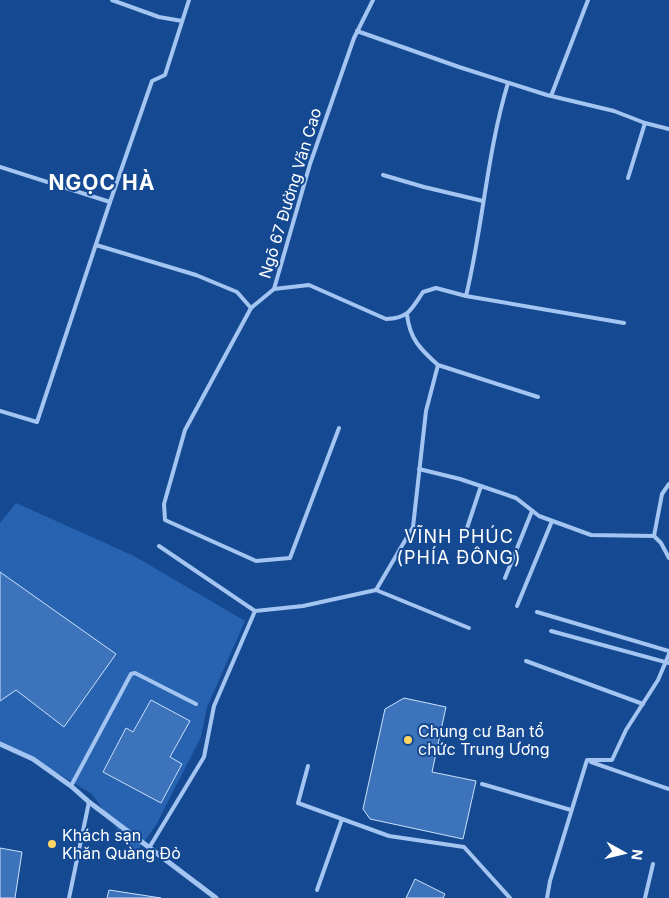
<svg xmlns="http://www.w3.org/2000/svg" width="669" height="898" font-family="Inter,sans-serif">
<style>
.green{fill:#2763b1}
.building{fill:#3d73ba;stroke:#cbe0fc}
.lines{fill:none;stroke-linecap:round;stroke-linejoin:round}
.lane{stroke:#a4c5f1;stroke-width:4}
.street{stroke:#a4c5f1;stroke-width:5}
.poi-dot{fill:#ffd564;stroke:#154a93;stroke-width:2}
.labels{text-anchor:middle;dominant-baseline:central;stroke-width:4;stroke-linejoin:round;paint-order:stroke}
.street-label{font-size:16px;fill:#fff;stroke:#154a93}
.poi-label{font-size:16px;fill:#fff;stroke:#154a93;text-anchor:start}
.neighbourhood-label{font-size:18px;letter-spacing:1px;fill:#fff;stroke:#154a93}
.district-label{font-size:21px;font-weight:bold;letter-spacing:1px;fill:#fff;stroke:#154a93}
</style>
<rect width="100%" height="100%" fill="#154a93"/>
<path class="green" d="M16,503l118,53 111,65 -38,86 -6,30 -45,88 -21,29 -43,-60 -69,-42 -23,-10v-219z"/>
<g class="building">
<path d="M0,572l116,82 -52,73 -48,-37 -16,11z"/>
<path d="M404,698l42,9 -14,65 44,9 -13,58 -93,-20 -7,-10 22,-100z"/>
<path d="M151,700l39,21 -20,36 12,7 -21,39 -58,-31 23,-44 7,4z"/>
<path d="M0,848l22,4 -7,46h-15z"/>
<path d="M415,879l30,15 -2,4h-37z"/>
<path d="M109,890l52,8h-54z"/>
</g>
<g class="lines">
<g class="lane">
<path d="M112,0l47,17 23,4"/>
<path d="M357,31l102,36 88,28 67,16 31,12"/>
<path d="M551,96l37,-96"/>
<path d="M0,167l110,35"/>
<path d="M383,175l41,12 59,14"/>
<path d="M628,178l17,-55 24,6"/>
<path d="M96,245l100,30 41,17 14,16"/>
<path d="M274,289l35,-4 77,34c23,-1 25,-9 37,-27l13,-4 30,8 158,27"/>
<path d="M466,296c17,-70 21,-144 42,-213"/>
<path d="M407,315c3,24 13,34 31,50"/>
<path d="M0,411l37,11 73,-220 42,-121 13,-6 24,-75"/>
<path d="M339,428l-49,130 -34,3 -91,-41 -1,-16 21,-74 66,-122 23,-19 36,-125 44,-126 19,-38"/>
<path d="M419,469l41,10 56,19 23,18 52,19 63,1 7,7 8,15"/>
<path d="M466,531l15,-45"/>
<path d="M654,536l8,-42 7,-10"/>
<path d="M505,578l27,-67"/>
<path d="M376,590l93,38"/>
<path d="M517,606l35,-85"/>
<path d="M255,611l48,-5 73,-16 37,-63 13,-116 12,-46 100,32"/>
<path d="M537,612l132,39"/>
<path d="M551,631l118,32"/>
<path d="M526,661l117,43"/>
<path d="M591,762l78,27"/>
<path d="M308,766l-10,37 91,33 75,11 46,51"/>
<path d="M482,784l89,26"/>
<path d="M71,786l60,-112 4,-1 61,31"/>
<path d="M149,848l55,-91 10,-51 41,-95 -96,-65"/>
<path d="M317,890l25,-71"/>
<path d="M69,898l20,-96"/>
<path d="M547,898l3,-17 37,-121h25l14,-30 32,-50 11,-26"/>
<path d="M645,898l8,-34"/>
</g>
<path class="street" d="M0,744l33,15 38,27 18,16 127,96"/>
</g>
<g class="poi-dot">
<circle cx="408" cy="740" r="5"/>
<circle cx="52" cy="844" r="5"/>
</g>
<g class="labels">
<g class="street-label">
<text transform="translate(290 193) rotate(-73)">Ngõ 67 Đường Văn Cao</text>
</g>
<g class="poi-label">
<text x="418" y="731">Chung cư Ban tổ<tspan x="418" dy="18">chức Trung Ương</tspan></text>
<text x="62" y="835">Khách sạn<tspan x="62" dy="18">Khăn Quàng Đỏ</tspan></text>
</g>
<g class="neighbourhood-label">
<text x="459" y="536">VĨNH PHÚC<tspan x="459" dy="21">(PHÍA ĐÔNG)</tspan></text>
</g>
<g class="district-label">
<text x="102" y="182">NGỌC HÀ</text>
</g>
</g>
<g transform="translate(624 853) rotate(98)" stroke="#154a93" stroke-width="4" paint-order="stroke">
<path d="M0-4L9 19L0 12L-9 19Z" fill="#ffffff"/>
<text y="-8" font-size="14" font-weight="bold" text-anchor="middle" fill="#ffffff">N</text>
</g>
</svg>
